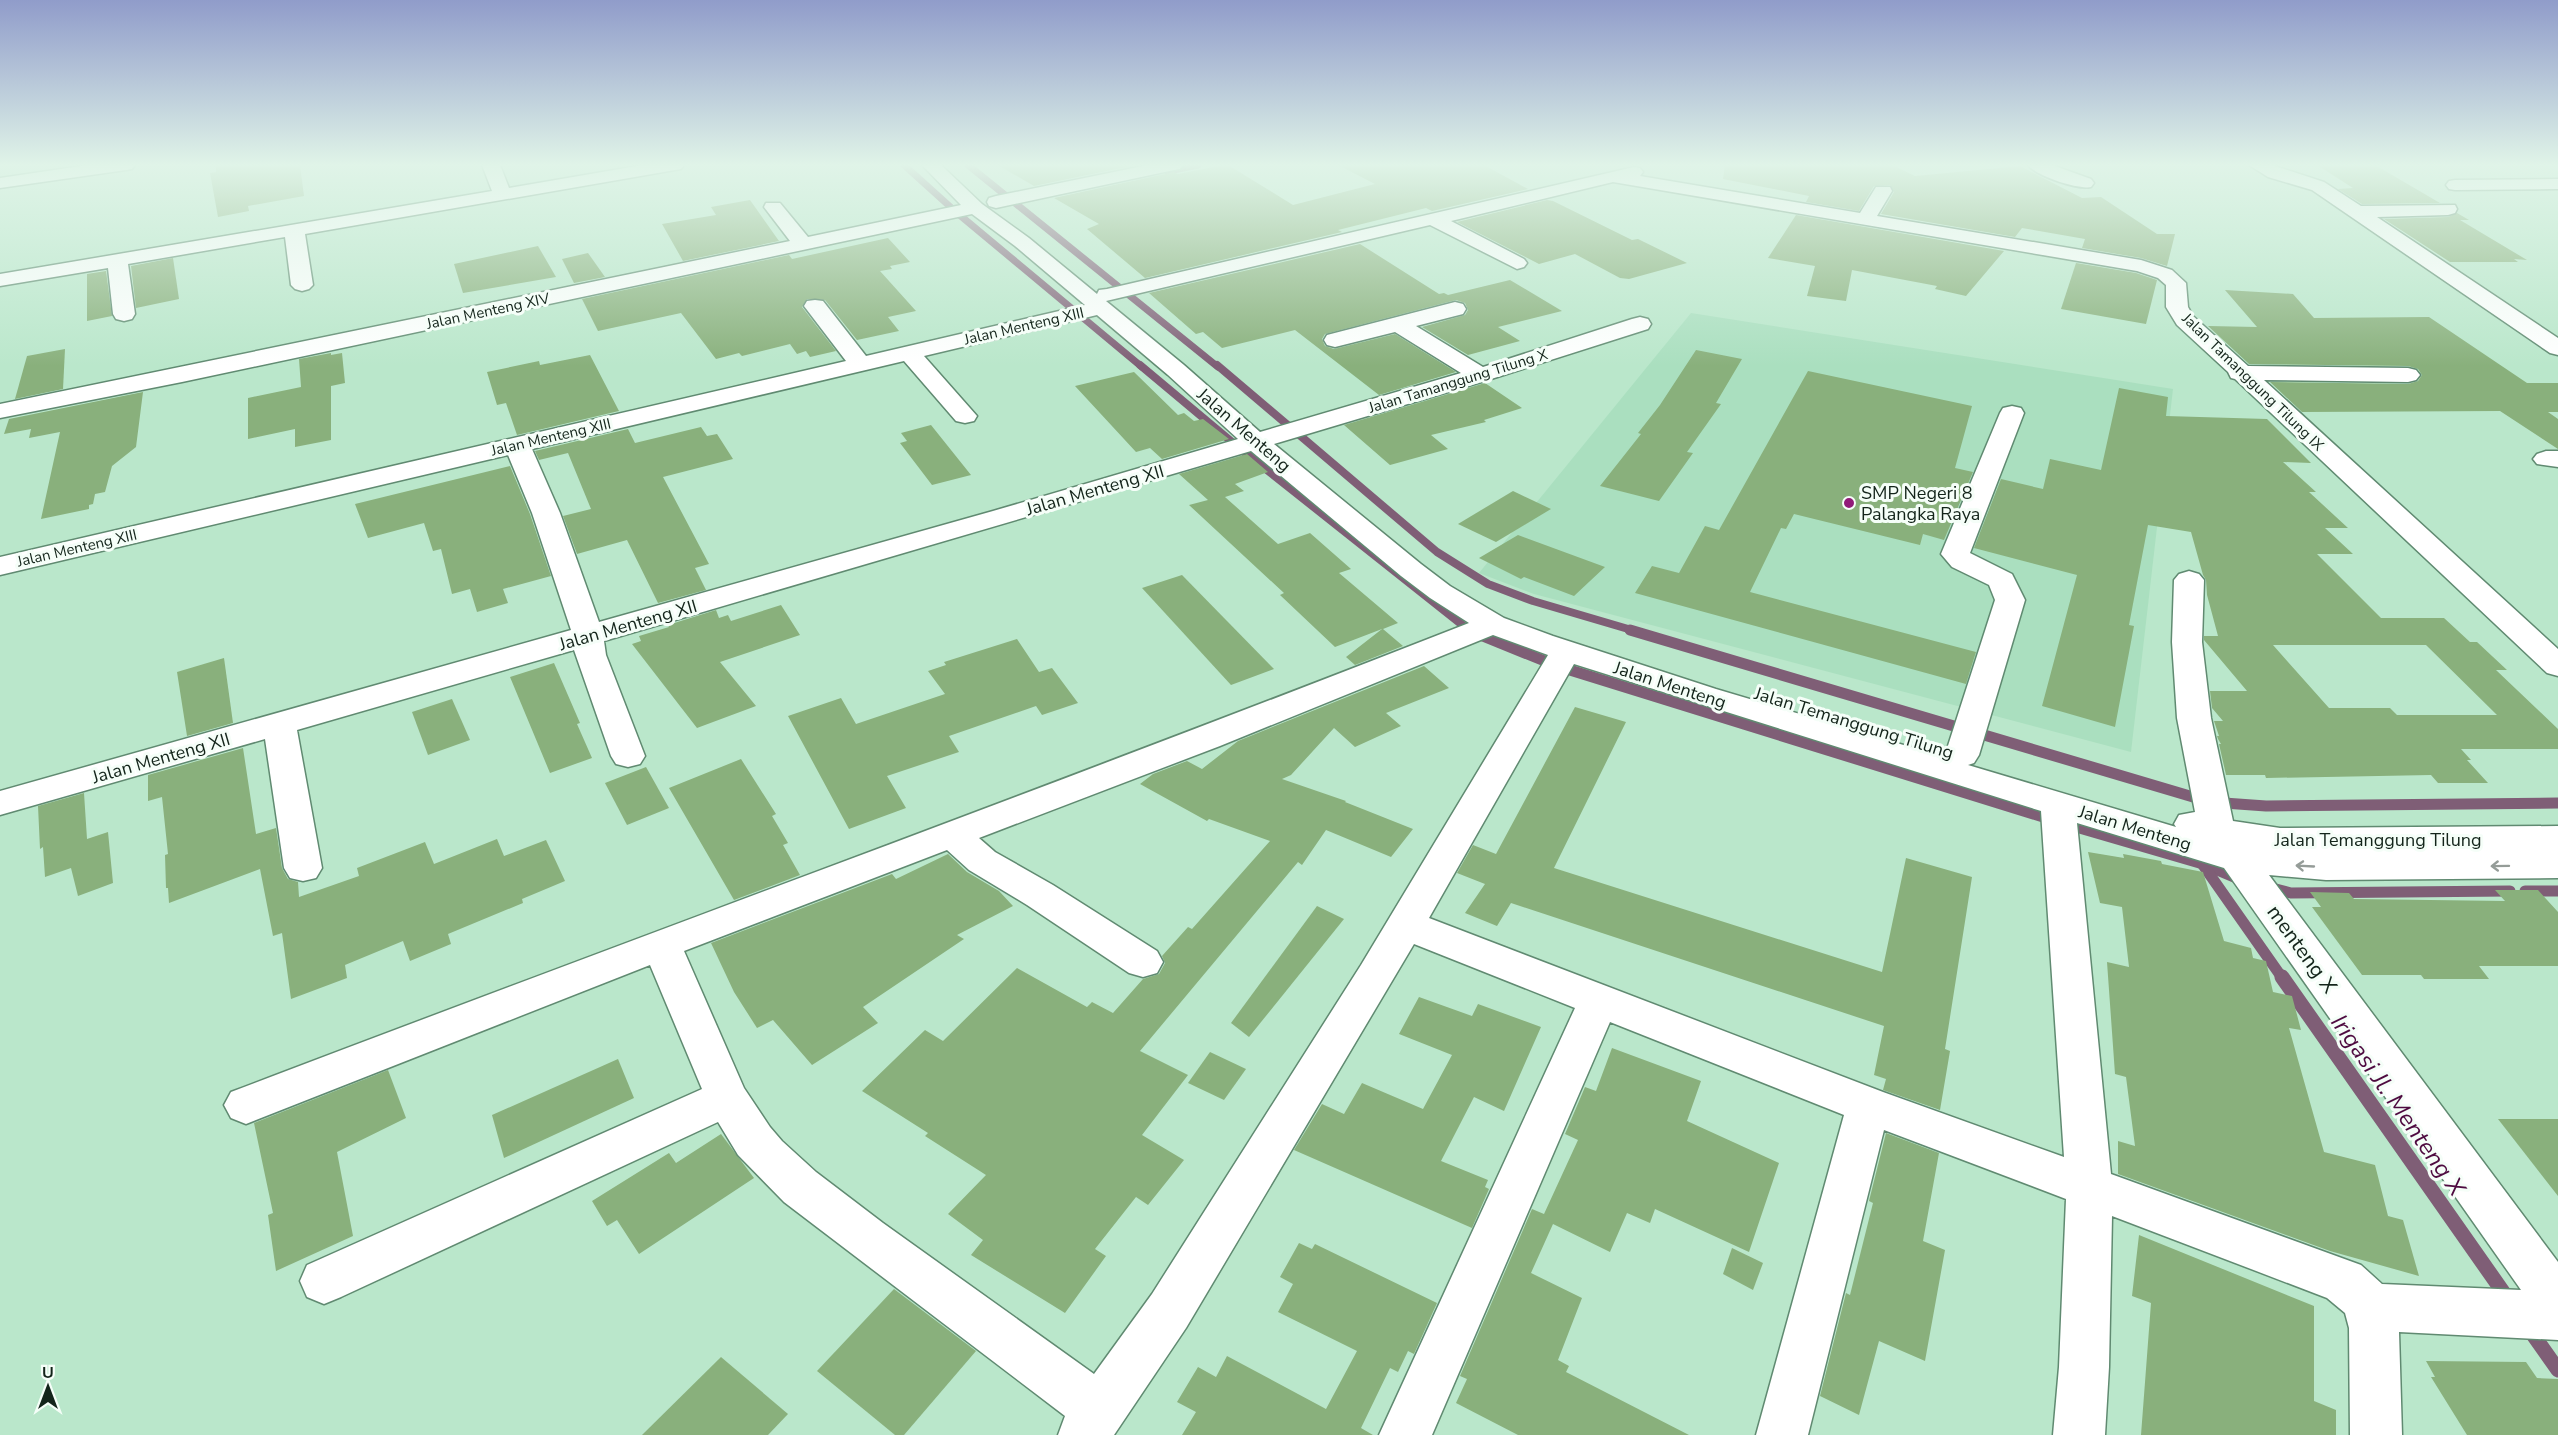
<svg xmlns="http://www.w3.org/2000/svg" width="2558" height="1435" font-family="'Nunito Sans',sans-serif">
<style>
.built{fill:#aadfbf}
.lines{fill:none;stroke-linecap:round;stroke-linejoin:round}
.stream-far3{stroke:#7f5e76;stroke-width:7}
.stream-far2{stroke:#7f5e76;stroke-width:8}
.stream-far1{stroke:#7f5e76;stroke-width:11}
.stream{stroke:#7f5e76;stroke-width:15}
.building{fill:#89b07c;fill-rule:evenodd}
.minor-casing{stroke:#608a71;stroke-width:3}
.minor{fill:#fff;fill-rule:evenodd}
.oneway{stroke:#959c98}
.poi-dot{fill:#911a79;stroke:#f5fef8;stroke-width:2}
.labels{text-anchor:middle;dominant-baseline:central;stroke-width:6;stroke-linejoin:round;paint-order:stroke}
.far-street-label{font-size:15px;fill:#13241a;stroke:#f5fef8}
.street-label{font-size:18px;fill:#13241a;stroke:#f5fef8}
.poi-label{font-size:18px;fill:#13241a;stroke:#f5fef8;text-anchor:start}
.near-street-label{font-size:21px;fill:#13241a;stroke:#f5fef8}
.near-water-label{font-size:24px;font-style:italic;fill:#4e0b40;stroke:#f5fef8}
</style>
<rect width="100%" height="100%" fill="#bae7cb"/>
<path class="built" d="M1691,313l482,76 -42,363 -597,-158 -55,-21z"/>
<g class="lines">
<g class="stream-far3">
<path d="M904,165l52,47 186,155"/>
<path d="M968,165l250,202"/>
<path d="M1168,171l30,-6"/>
</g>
<g class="stream-far2">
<path d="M1140,365l98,82 232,184"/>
<path d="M1217,365l220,187 51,32 45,17 102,30"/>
</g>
<g class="stream-far1">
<path d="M1468,630l89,36 502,156 144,42 38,16"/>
<path d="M1630,630l580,172 56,4 292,-3"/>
<path d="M2203,865l80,114"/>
<path d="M2268,887l23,6 219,-2"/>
<path d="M2525,891h33"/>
</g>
<g class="stream">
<path d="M2282,977l226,322"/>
<path d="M2529,1329l29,41"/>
</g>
</g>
<g class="building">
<path d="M216,165h84l4,31 -56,10 1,5 -31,6 -8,-44 6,-1z"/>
<path d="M998,165h128v2l-92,19z"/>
<path d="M1223,165h5l65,40 82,-21 -37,-19h146l44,24 -96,22 -6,-3 -88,22 4,2 -197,46 -58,-49 12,-5 -45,-26 120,-26 4,2z"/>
<path d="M1725,165h167l23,11 105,-10 62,32 19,-1 56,37h18l-8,32 -26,-8 -59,-10 3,-9 -63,-11 -7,9 -134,-23 13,-22 -4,-7 -16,1 -15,25 -53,-9 3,-6 -86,-17z"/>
<path d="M2317,165h58l65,38 -78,1 -24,-15 15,-1z"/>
<path d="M750,200l29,41 -96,20 -21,-37 54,-9 -5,-8z"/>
<path d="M1547,200l6,1 79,39 6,-1 49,24 -58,16 -9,-1 -45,-24 -36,10 -82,-42z"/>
<path d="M2457,213l12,7h-9l67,40 -13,-1 4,3h-68l-66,-43 64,-2z"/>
<path d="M1796,215l208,36 -38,45 -31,-7 2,-3 -85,-16 -6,31 -39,-5 8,-30 -47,-8z"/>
<path d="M888,238l22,24 -20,4 2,3 -12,2 36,40 -28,6 11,14 -42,9 -32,-40 -18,-1 -5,8 34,44 -26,6 -4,-6 -9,3 -7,-10 -48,12 -3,-3 -23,6 -35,-46 -83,18 -16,-32 207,-44 3,4z"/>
<path d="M1360,244l79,50 5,-1 4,2 62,-15 52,31 -64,16 22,14 -52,14 -46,-28 43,-12 3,-5 -3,-7 -9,-3 -131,34 -3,5 3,7 9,3 61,-15 61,38 -77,23 -84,-65 -73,18 -19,-16 -7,2 -47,-41z"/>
<path d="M538,246l18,31 -93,16 -9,-29z"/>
<path d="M588,253l17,24 -31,6 -12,-24z"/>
<path d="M173,258l6,41 -43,9 -5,-42z"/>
<path d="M2076,263l60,10 21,7 -11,44 -85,-15z"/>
<path d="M106,271l6,45 -25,5v-47z"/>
<path d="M2225,290l68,4 21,24 115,-1 98,66h31v29h-10l10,7v30l-58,-38 -198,1 -32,-30 138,2 10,-3 4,-6 -4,-6 -10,-3 -159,-2 -41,-38 49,1z"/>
<path d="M65,349l-2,40 -48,10 12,-43z"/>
<path d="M1696,350l46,9 -26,44 5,1 -34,48 6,1 -34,48 -59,-15 41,-52 -3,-1 22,-28z"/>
<path d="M331,353v2l11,-2 3,30 -14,3v54l-36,7v-18l-47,10v-41l53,-11 -2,-28z"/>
<path d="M590,355l29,56 -102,24 -11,-32 -9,2 -10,-33 52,-11 1,4z"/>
<path d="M1808,371l164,35 -17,62 18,4 -29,68 -21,-6 -3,11 -126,-31 -8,15 -5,-1 -31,64 226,60 -10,32 -331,-91 17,-27 27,7 26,-47 14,4z"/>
<path d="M1134,372l44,43 6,-2 10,8 9,-2 26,20 -67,20 -12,-11 -14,4 -61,-66z"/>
<path d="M1485,383l37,25 -38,12 2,2 -55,13 17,14 -58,16 -46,-40z"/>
<path d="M2119,388l49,9 -2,19 101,3 44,44 -28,-1 33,30h-7l39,36h-23l28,26h-36l64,64h63l26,24h7l30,28h-11l62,59v20h-97l10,11h-4l21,23h-50l-7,-8 -165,3 -1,-3h-39l-7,-31h2l-3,-5 -1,-3h2l-5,-15h9l-11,-13 -2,-17h37l-43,-51v-4h14l-11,-41 -1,-15 -3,-5 -12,-43 -43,-7 -19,100 5,1 -19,101 -73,-21 35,-131 -103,-27 27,-69 42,10 7,-30 51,11zM2273,645h153l71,70h-100l-7,-7h-61z"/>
<path d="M143,392l-7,55 -24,19 -7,26 -10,2 -2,10 -4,1v4l-48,10 19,-87 -31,6 2,-9 -27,5 5,-15z"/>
<path d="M931,425l40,50 -39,10 -32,-42 7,-2 -6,-8z"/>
<path d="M701,427l6,9 10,-2 16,25 -70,18 46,87 -14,4 11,22 -48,13 -31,-63 -50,14 -14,-38 28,-7 -23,-56 -29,7 -4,-9 93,-22 7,14z"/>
<path d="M1247,454l21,18 -33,12 9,7 -19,6 53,47 32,-11 41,36 -12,4 59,50 -15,6 20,17 -48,19 -9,-8 36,-28 -47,18 -55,-52 4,-2 -95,-88 19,-5 -29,-26z"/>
<path d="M510,466l20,48 21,62 -48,13 5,14 -31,9 -7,-23 -18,5 -11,-45 -8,2 -9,-28 -56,15 -13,-34z"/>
<path d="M1513,491l38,18 -55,33 -38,-18z"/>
<path d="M1518,535l87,32 -31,29 -50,-19 -3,2 -42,-21z"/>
<path d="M1182,575l92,94 -43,16 -89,-97z"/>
<path d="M781,605l19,30 -80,27 36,44 -59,22 -65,-84 9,-3 -2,-5 30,-9 -1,-2 48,-15 3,8 9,-3 3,6z"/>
<path d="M1017,639l22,33 13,-4 26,35 -36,12 -6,-9 -87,30 10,16 -72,24 19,32 -57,21 -61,-113 53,-18 15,26 89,-30 -17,-23 18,-6 -2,-3z"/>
<path d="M224,658l9,65 -46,13 -10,-64z"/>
<path d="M554,663l26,60 -3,1 15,34 -42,15 -40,-96z"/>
<path d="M1424,666l25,22 -63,25 15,13 -46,21 -21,-19 -43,47 -9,4 64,22 -1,1 68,27 -22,28 -65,-27 -24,35 -4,-3 -158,189 48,24 -46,60 42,25 -36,45 -12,-8 -41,52 11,7 -41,57 -94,-58 12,-15 -35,-26 38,-39 -61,-39 3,-3 -66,-42 63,-61 18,11 74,-73 70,39 5,-5 21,11 30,-34 16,-5 6,-11 -3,-7 26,-29 4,2 78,-88 -61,-22 -2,2 -67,-37 13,-10 34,-13 15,8 36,-28z"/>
<path d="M452,699l18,41 -42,15 -16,-43z"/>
<path d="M1575,707l51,15 -72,146 328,104 24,-114 66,19 -27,172 5,2 -10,59 -57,-20 3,-11 -12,-4 10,-49 -373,-123 -14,23 -32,-13 20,-29 -28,-11 16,-28 23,9z"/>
<path d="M243,748l13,86 20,-6 6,40 6,11 10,3 1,15 60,-21 -2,-8 68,-26 9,22 63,-25 7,17 42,-16 19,41 -43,18 1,4 -75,31 3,10 -41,17 -7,-20 -58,24 2,13 -56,21 -9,-66 -9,3 -13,-67 -91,34 -1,-15h-2l-1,-33 3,-1 -6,-57 -14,4v-26z"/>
<path d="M741,759l35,55 -4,2 16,27 -5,2 17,30 -66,25 -65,-112z"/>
<path d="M646,767l23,41 -42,17 -22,-42z"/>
<path d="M84,793l3,46 21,-7 5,51 -35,13 -7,-28 -26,9 -2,-30 -3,2 -2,-43z"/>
<path d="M2088,852l36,6 -1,-4 38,7 1,3 41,8 21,69 27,7 2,10 13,3 7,31 19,4 9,34 -12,-2 35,124 51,13 13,51 15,4 16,56 -89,-25 -212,-77v-33l17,5 -9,-69 -11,-3 -8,-112 22,5 -7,-60 -22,-4z"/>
<path d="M948,854l19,18 32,19 14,15 -56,29 7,4 -101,68 15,16 -66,42 -39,-45 -16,8 -23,-36 -23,-49 181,-69 4,5z"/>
<path d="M2495,890h43l20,22v54h-79l10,13h-65l-3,-4h-59l-50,-68h9l-11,-15 39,1 5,6 151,2z"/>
<path d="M1317,906l27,13 -95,118 -18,-14z"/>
<path d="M1419,997l53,19 6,-12 63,23 -37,84 -30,-14 -33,64 47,19 -3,7 4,2 -17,39 -178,-78 28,-46 22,10 18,-31 61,26 29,-54 -53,-21z"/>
<path d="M1612,1048l89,33 -14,40 92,42 -30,89 -94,-43 -5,14 -23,-10 -17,39 -57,-28 -22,49 51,25 -24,62 11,6 -3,6 123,63h-171l-62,-32 11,-24 -7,-3 72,-167 12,5 34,-74 -13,-6 20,-47 11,4z"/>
<path d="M1210,1052l36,17 -22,31 -36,-17z"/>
<path d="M618,1059l16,39 -130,60 -12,-43z"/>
<path d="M388,1070l18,48 -69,34 16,84 -77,35 -8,-56 5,-2 -19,-90z"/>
<path d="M2498,1119h60v77z"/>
<path d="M1886,1133l53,20 -16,88 22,9 -20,111 -46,-20 -20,74 -39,-19 26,-103 4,2 23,-92 -4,-2z"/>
<path d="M721,1134l33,44 -115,76 -22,-34 -10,6 -15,-25 77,-48 7,10z"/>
<path d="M2139,1235l175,71v95l22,9v25h-195l10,-132 -19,-7z"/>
<path d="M1299,1243l13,6 3,-5 122,59 -23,51 -6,-3 -10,21 -8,-4 -29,60 12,7h-191l14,-23 -19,-10 21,-35 18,10 11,-21 99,53 31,-58 -79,-39 15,-28 -13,-7z"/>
<path d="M1732,1248l31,15 -10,27 -30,-16z"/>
<path d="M894,1289l82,62 -72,84h-9l-78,-64z"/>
<path d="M721,1357l67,57 -20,21h-126z"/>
<path d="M2426,1361l100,1 11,16 21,1v56h-91l-36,-58h4z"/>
</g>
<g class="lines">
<g class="minor-casing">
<g id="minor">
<path d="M88,165h47l-3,4 -6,1 -126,18v-10z"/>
<path d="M482,165h18l9,23 134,-23h41l-3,4 -6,1 -370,64 8,51 -4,4 -7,2 -7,-2 -4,-4 -6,-48 -157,27 7,50 -3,5 -8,2 -8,-2 -3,-5 -5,-46 -108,18v-12l492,-83z"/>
<path d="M922,165h19l41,39 47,34 68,56 2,-4 8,-1 527,-122 6,1 3,4 -3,4 220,37 16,-26h14l2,4 -15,25 264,44 31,10 14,13 2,24 5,9 55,50 160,2 8,2 4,5 -4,5 -8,2 -144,-2 294,269v27l-11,-3 -312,-294 -4,-1 -3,-6 -51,-47 -11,-18v-22l-8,-7 -21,-7 -524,-89 -162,39 73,38 3,4 -3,4 -7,2 -87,-44 -324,76 78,64 76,67 201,-59 -66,-41 -60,15 -8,-2 -3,-5 3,-5 128,-33 8,2 3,5 -3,5 -47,12 67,41 149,-48 8,-2 8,2 3,5 -3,5 -160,51 -214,64 147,120 29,22 54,32 49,18 163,53 231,69 -2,-3 50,-155 -6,-15 -37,-18 -11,-13 59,-141 3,-5 9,-2 9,2 3,5 -54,140 42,21 13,26 -46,155 -5,8 -6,2 208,62 -2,-3 5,-9 16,-3 -18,-94 -5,-76 2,-62 5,-6 10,-3 10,3 5,6 -2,62 9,76 22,103 47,7 278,-2v52l-232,2 -57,-5 289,387v78l-159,-8 3,103h-52l-1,-107 -4,-15 -18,-15 -215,-82 -3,151 -4,68h-52l6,-68 7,-168 -182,-69 -76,305h-52l88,-320 -234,-93 -178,413h-53l196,-427 -161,-64 -228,384 -72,107h-56l7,-19 -281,-214 -46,-47 -20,-33 -377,175 -17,7 -17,-7 -7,-16 7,-16 395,-176 -52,-124 -404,159 -15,-6 -7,-13 7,-13c412,-157 827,-308 1238,-469l-39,-25 -29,-22 -150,-125 -647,190 2,14 39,101 -5,8 -12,3 -12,-3 -5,-8 -37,-106 -277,80 25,138 -6,10 -13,3 -13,-3 -6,-10 -19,-129 -265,76v-24l571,-161 -39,-117 -24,-58 -508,120v-18l846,-196 -42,-55 3,-5 8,-1 8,1 43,55 219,-51 -70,-59 -43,-32 -790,168 -182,36v-14l790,-163 -26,-34 2,-4h14l28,34 153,-32zM1097,315l71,60 70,64 -245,72 -394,111 -39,-109 -28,-64 372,-88 52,60 9,2 9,-2 3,-5 -53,-60zM1493,635l55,20 -187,310 -209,329 -58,80 -211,-151 -67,-51 -34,-31 -12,-14 -26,-39 -60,-137 263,-101 22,20 58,35 102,68 14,4 14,-4 6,-11 -6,-11 -104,-66 -58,-33 -16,-14 241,-92zM1574,664l467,147 23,346 -181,-65 -454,-174zM2077,823l147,45 297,422 -139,-6 -21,-19 -250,-91z"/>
<path d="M1148,165h35l-3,4 -6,1 -178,38 -7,-2 -2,-4 2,-4 7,-2z"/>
<path d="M2028,165h24l39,14 3,4 -3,4c-13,3 -55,-11 -63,-22z"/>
<path d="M2249,165h23l52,17 37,24 94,-1 2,4 -2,4 -7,2 -71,2 181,121v17l-8,-2 -238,-163 -44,-13z"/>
<path d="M2556,179h2v10h-2l-101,1 -6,-1 -3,-4 3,-4 6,-1z"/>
<path d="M2546,451h12v16l-21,-3 -4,-5 4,-5z"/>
</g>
</g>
<use href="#minor" class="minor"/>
</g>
<defs><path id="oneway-shaft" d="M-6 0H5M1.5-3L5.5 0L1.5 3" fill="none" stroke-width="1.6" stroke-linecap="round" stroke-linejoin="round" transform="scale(1.5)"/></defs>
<g class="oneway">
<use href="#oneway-shaft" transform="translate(2305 866) rotate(-177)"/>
<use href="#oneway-shaft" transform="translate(2500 866) rotate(179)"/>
</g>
<linearGradient id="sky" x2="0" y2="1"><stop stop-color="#909cca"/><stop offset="0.45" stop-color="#e0f4e8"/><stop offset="1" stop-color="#e0f4e8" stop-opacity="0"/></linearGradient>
<rect width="2558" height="366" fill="url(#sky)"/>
<circle class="poi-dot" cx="1849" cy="503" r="6"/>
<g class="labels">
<g class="far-street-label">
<text transform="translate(488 311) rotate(-12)">Jalan Menteng XIV</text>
<text transform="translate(1024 326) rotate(-13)">Jalan Menteng XIII</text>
<text transform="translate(1458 381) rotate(-17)">Jalan Tamanggung Tilung X</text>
<text transform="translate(2253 382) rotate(44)">Jalan Tamanggung Tilung IX</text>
<text transform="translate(551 437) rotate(-13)">Jalan Menteng XIII</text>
<text transform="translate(77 548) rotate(-13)">Jalan Menteng XIII</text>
</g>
<g class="street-label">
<text transform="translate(1244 430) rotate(41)">Jalan Menteng</text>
<text transform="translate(1095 490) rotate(-16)">Jalan Menteng XII</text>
<text transform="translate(628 625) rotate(-16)">Jalan Menteng XII</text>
<text transform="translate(1670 685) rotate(18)">Jalan Menteng</text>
<text transform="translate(1854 723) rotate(17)">Jalan Temanggung Tilung</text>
<text transform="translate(161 758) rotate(-16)">Jalan Menteng XII</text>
<text transform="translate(2135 828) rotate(17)">Jalan Menteng</text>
<text x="2378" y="840">Jalan Temanggung Tilung</text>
</g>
<g class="poi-label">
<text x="1861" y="493">SMP Negeri 8<tspan x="1861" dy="21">Palangka Raya</tspan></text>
</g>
<g class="near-street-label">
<text transform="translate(2302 949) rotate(54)">menteng X</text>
</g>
<g class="near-water-label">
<text transform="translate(2398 1105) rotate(55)">Irigasi Jl. Menteng X</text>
</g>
</g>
<g transform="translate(48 1387)" stroke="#f5fef8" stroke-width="4.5" paint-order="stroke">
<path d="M0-4.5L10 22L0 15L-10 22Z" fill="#13241a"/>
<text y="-9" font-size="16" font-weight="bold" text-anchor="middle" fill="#13241a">U</text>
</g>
</svg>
